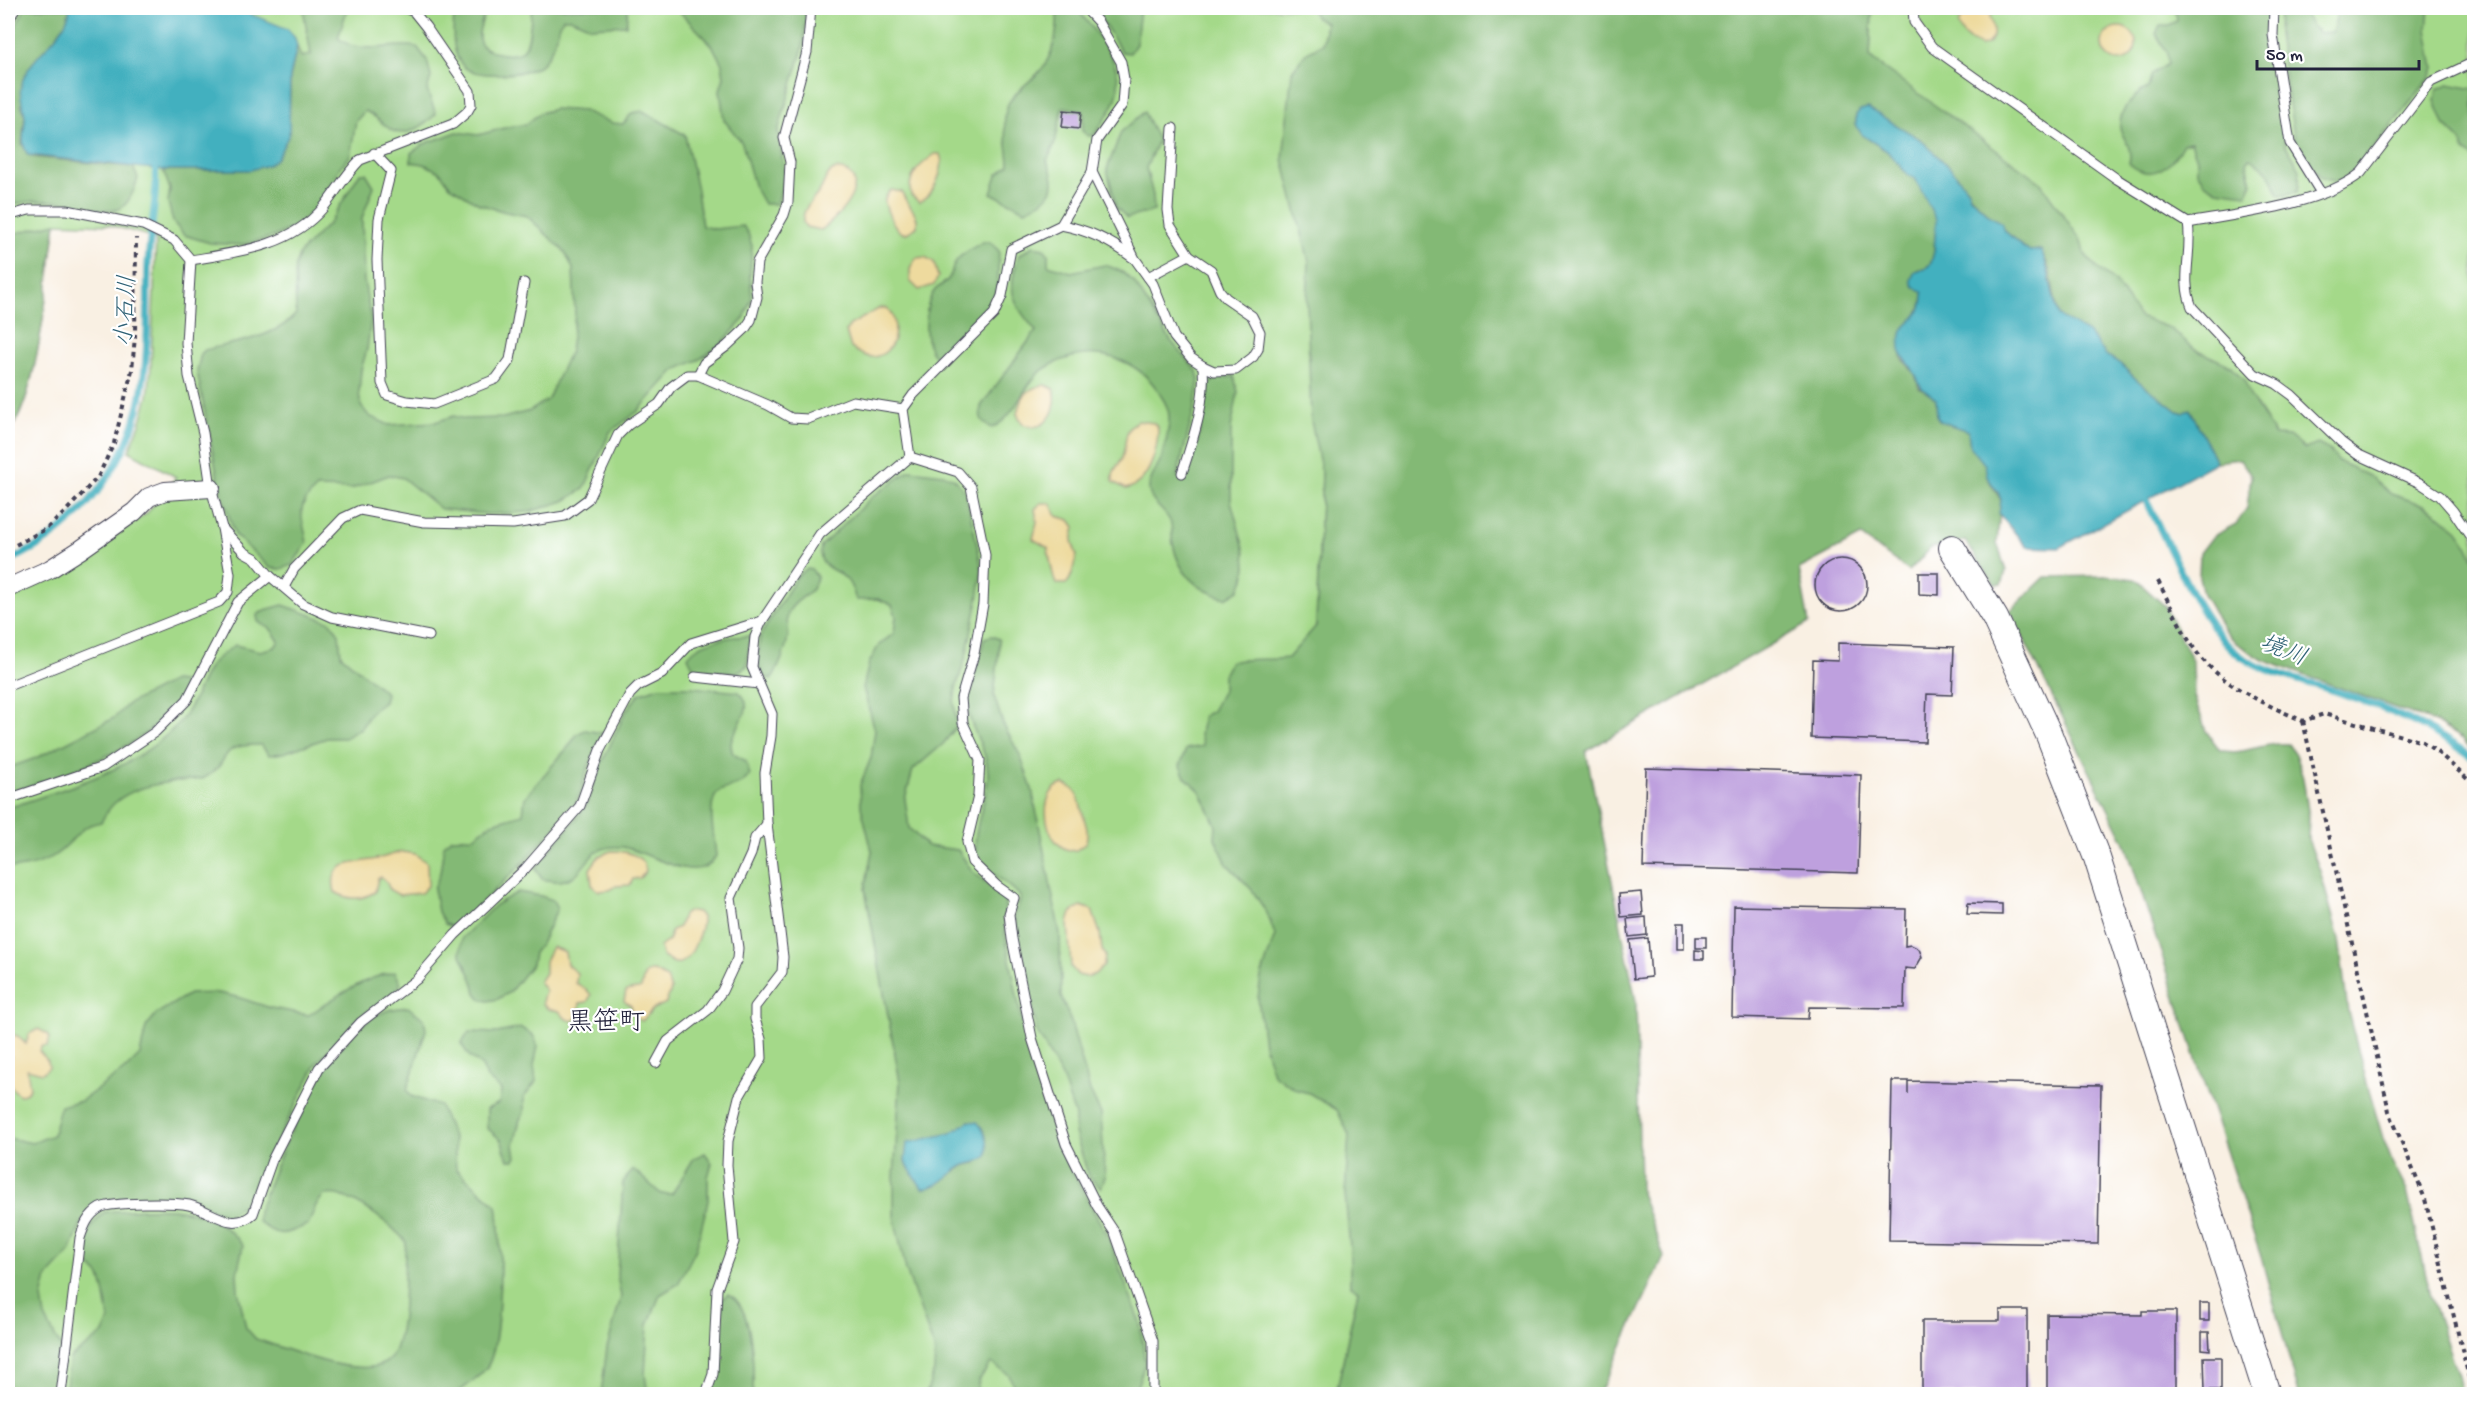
<svg xmlns="http://www.w3.org/2000/svg" width="2482" height="1402" font-family="'Gochi Hand','Klee One',sans-serif">
<style>
.green{fill:#a4d989;stroke:#637e62;stroke-width:1.5}
.forest{fill:#83b975;stroke:#526e58;stroke-width:1.5;fill-rule:evenodd}
.sand{fill:#eeda9e;stroke:#887e6c;stroke-width:1.5}
.water{fill:#42b0bf;stroke:#32697d;stroke-width:1.5}
.lines{fill:none;stroke-linecap:round;stroke-linejoin:round}
.stream{stroke:#42b0bf;stroke-width:7}
.building{fill:#bea0de}
.lane-casing{stroke:#424154;stroke-width:11}
.street-casing{stroke:#424154;stroke-width:20}
.secondary-casing{stroke:#424154;stroke-width:28}
.path{stroke:#424154;stroke-width:4;stroke-dasharray:4.5 4.5;stroke-linecap:butt}
.lane{stroke:#fff;stroke-width:9}
.street{stroke:#fff;stroke-width:18}
.secondary{stroke:#fff;stroke-width:26}
.labels{text-anchor:middle;dominant-baseline:central;stroke-width:4.5;stroke-linejoin:round;paint-order:stroke}
.water-label{font-size:24px;font-style:italic;fill:#306276;stroke:#fff}
.quarter-label{font-size:26px;fill:#22223b;stroke:#fff}
</style>
<rect width="100%" height="100%" fill="#fff"/>
<filter id="ink" filterUnits="userSpaceOnUse"><feTurbulence type="fractalNoise" baseFrequency=".0167" numOctaves="2"/><feDisplacementMap in="SourceGraphic" scale="12" xChannelSelector="R" yChannelSelector="G"/><feConvolveMatrix kernelMatrix="1 2 1 2 8 2 1 2 1" color-interpolation-filters="sRGB"/></filter>
<filter id="wash" filterUnits="userSpaceOnUse"><feTurbulence type="fractalNoise" baseFrequency=".008" numOctaves="4" result="noise"/><feDisplacementMap in="SourceGraphic" scale="24" xChannelSelector="R" yChannelSelector="G"/><feGaussianBlur stdDeviation="1.35" result="paint"/><feColorMatrix in="noise" values="0 0 0 0 0 0 0 0 0 0 0 0 0 0 0 0 0 1.4 0 .05"/><feComposite in="paint" operator="in"/></filter>
<g filter="url(#wash)">
<rect width="100%" height="100%" fill="#f9f0e3"/>
<g class="green">
<path d="M8,8h1320l-13,91 7,375 -6,153 -28,32 96,511 -48,224h-1328v-800l98,-52 41,-29 29,-36 -47,-26 11,-27 8,-28 3,-29 5,-129 -46,-13 -54,-2c-7,47 -18,179 -48,210z"/>
<path d="M1872,8h602v569l-183,-116 -131,-109 -290,-295z"/>
</g>
<g class="forest">
<path d="M25,8h45l-4,15 -9,12 -36,69 4,11 -3,29 10,13 101,10 5,11c-3,10 -9,27 -19,31 -11,5 -38,-4 -51,-6 -21,-3 -41,-3 -60,3v-164z"/>
<path d="M303,8h41l3,2 -9,28c23,19 54,4 79,9l10,13 4,17 -4,13 9,24c-9,9 -28,24 -43,17 -11,-6 -16,-15 -28,-20l-9,10 -6,35 -10,11 -21,39 -23,20 -23,11 -32,8 -31,-2 -26,-8 -11,-13 -5,-20 2,-13 -7,-19h87l39,-35 1,-58 7,-31 4,11 10,-2z"/>
<path d="M454,8h33c-3,9 -12,26 -6,36 6,10 37,15 43,5 7,-9 6,-30 8,-41h96l-2,17 -35,2 -21,-9h-7c-6,12 -9,30 -16,39 -2,3 -7,9 -10,10 -15,8 -61,11 -73,0 -15,-14 -10,-42 -10,-59z"/>
<path d="M676,8h131l-4,40 -25,83 7,45 -8,28h-13l-9,-16 -13,-45 -18,-23 -4,-30 4,-13 -2,-13 -10,-19z"/>
<path d="M1056,8h20c19,24 51,56 40,91 -4,12 -15,25 -22,36l-6,1 -6,-5 2,-18 -2,-2 -18,-4 -2,2 -7,34 -8,18c13,27 5,38 -22,49l-34,-17 6,-18 12,-10c0,-19 -9,-43 -1,-61 7,-15 27,-24 36,-38 10,-15 16,-41 12,-58z"/>
<path d="M1094,8h46l-4,36 -6,9 -8,-1z"/>
<path d="M1310,8h562l-2,50 170,124 40,57 5,15 13,15 17,13 24,35 30,11 29,23 34,15 13,16 5,14 25,39 14,1 16,13 13,-5 11,6 9,11 33,16 20,17 30,10 12,6 25,20 7,10 9,20v192l-12,-13 -25,-16 -174,-63 -27,-17 -14,-16 -19,-33 -4,-17 1,-24 13,-17 23,-12 11,-16 4,-32 -11,-17 -24,3 -26,-53 -6,4 -6,-2 -41,-31 -20,-19 -10,-5 -19,-23 -29,-17c-6,-17 -7,-55 -20,-66l-9,1 -5,-2 -20,-18 -4,-8 -11,-7 -20,-21 -2,-5 -14,-18 -34,-33 -64,-24v9l6,11 25,16 21,24 7,3 15,27 6,15 -2,32 -3,11 -6,6h-6v19l4,4c0,14 -4,25 -16,33l-5,33 13,16 4,13 17,12 1,18 7,5 24,9 2,15 16,19 1,12 14,23 -4,43 9,28 -4,13 -7,1 -30,-44 -34,7 -22,23 -48,-35 -62,33 10,54 -223,128 50,250 4,189 24,67 -65,137h-263l22,-103 -8,-6v-38l-5,-53 4,-59 -12,-25 -28,-17 -12,-3 -24,-16 -9,-29 -6,-47 3,-21 14,-42 -8,-22 -15,-23 -25,-26 -12,-26 1,-12 -16,-35 -15,-14 -5,-11 6,-17 17,-3 -3,-11 3,-19 9,-5 11,-21v-15l7,-13c19,-5 38,-1 58,-4l28,-32 6,-152 -11,-53 -4,-120 2,-39 -26,-103 9,-88 15,-19 16,-8 3,-21 -10,-5z"/>
<path d="M2173,8h95l-1,20 18,116 15,25c-2,8 1,16 -3,23l-17,3c-5,-6 -5,-11 -8,-17 -5,-9 -14,-14 -22,-20l-3,5 5,20 -5,11 -30,-4 -13,-8 -7,-10v-13l-6,-17 -8,2c-11,22 -32,40 -54,19 6,-26 -21,-28 -3,-56 7,-9 11,-14 22,-19l4,-14 16,-10 -1,-12 -11,-18 4,-9h9l8,-4 -1,-9z"/>
<path d="M2279,8h22l10,17 9,8 12,-1 4,-13v-11h93l-2,21 7,40 -4,9 -75,92 -10,9 -8,3 -15,-4 -14,-15 -13,-22 -17,-106z"/>
<path d="M2449,84l25,5v69l-9,-7 -4,-10 -17,-17 -9,-23 2,-12z"/>
<path d="M554,109l30,2 28,12 11,1 9,-11 11,-2 42,24 12,55 5,36 13,3 28,-3 5,7 4,13 -2,29 2,23 -8,21 -23,25 -21,15 -25,11 -38,42 -27,20 -26,57 -20,12 -35,11 -41,2 -47,-5 -38,-31 -14,-3 -37,14 -35,-1c-24,22 -14,28 -10,55l-15,22 -11,4 -11,-1 -35,-33 -16,-51 -22,-113 4,-17 4,-4c29,-8 71,-12 91,-36l-1,-48 5,-13 30,-31 30,-49h6l8,13 -12,32 2,63 7,38 -4,30 -6,21 -2,23 2,13 8,10 20,9 46,-3 19,-6 11,3 38,-1 27,-7 18,-12 22,-48 5,-37 -2,-45 -8,-17 -38,-36 -21,-4 -27,-8 -29,-18 -10,-14 -16,-8 -13,-2v-9l13,-9 33,-12 21,3 34,-9 13,-1 15,-12z"/>
<path d="M1144,112l14,28 -12,28 7,27 1,16 -27,7 -11,-11 -9,-38 14,-37z"/>
<path d="M56,223c-7,47 -18,179 -48,210v-198z"/>
<path d="M983,242h7l9,9c-1,18 0,39 -7,55 -10,20 -34,36 -50,50h-7c-13,-12 -11,-52 0,-66 4,-4 11,-7 14,-12 3,-4 3,-9 5,-13 5,-11 19,-17 29,-23z"/>
<path d="M1033,246l11,2 4,6v11l23,7 34,-7 16,6 13,11 37,59 26,30 2,9 -4,25 -18,72 8,2 12,-34 12,-60 5,-5 20,-4 4,16 -7,36v73l14,51 1,15 -2,12 -5,11 -13,8c-29,-7 -47,-24 -53,-54 -2,-7 0,-17 -3,-23 -5,-12 -22,-18 -21,-34 1,-10 10,-21 13,-30 3,-10 6,-24 7,-35 1,-9 -3,-19 -8,-26 -17,-31 -54,-48 -89,-39 -12,3 -28,10 -36,19 -15,16 -23,43 -44,52 -11,-6 -13,-10 -11,-22l55,-75c-24,-29 -30,-39 -17,-76z"/>
<path d="M910,470l33,4 12,5 11,14 16,76 -4,31 -12,56 -10,32 -2,15 3,23 -14,18 -30,26 -8,29 4,29 18,18 31,4 14,21 33,28v35l21,108 32,103 33,62 16,27 33,89 5,40 -9,27 -3,4h-116l-8,-19 -18,-12 -12,17 -3,14h-50l8,-23 1,-20 -29,-81 -12,-53v-40l6,-95 -35,-193 7,-38 -11,-44 -1,-22 11,-27 4,-28 -12,-42 6,-25 10,-18 15,-12 2,-17 -4,-11 -14,-6 -22,1c-2,-7 -5,-17 -11,-22 -13,-12 -28,-9 -24,-32l51,-49zM969,1121l8,42 -12,2 -11,7 -35,11 -14,-21 2,-18 44,-11z"/>
<path d="M807,569l5,1 5,7c-5,20 -15,17 -26,31 -7,9 -2,18 -3,28 -2,13 -9,33 -17,43l-10,-3 -3,-17 2,-23 38,-61z"/>
<path d="M2106,576l29,3 30,27 28,57 1,33 12,35 14,19c23,7 44,-9 68,-6l7,10 8,24 6,39 -1,22 12,32 19,68 9,73 20,75 15,51 10,26 14,27 24,106 27,79 4,18h-163l-38,-137 -136,-414 -115,-232 35,-34z"/>
<path d="M283,605l48,17 8,12 2,21 45,38 -2,9 -12,9 -11,17 -16,10h-18l-44,15 -14,2 -8,-10c-47,-1 -27,16 -55,32 -7,4 -19,3 -28,4 -19,2 -45,7 -61,20 -7,5 -12,14 -16,21 -20,4 -20,10 -34,23 -15,16 -38,24 -59,23v-60c57,-20 124,-36 168,-82 17,-18 22,-40 34,-60 6,-8 17,-15 25,-21l25,6 15,-4 4,-6 -9,-13 -12,-6 -1,-7 8,-5z"/>
<path d="M750,636l-3,30 -11,7 -42,-4 -6,-12c11,-18 43,-20 62,-21z"/>
<path d="M992,636l7,3v12l-5,45 9,28 17,31 12,34 28,145 1,62 10,26 19,69 11,23 4,63 -4,11 -12,-11 -14,-44v-17l-13,-39 -25,-45 -22,-117 6,-17c-10,-17 -34,-22 -43,-41 -9,-21 9,-56 10,-81 1,-26 -19,-46 -21,-71 -1,-16 8,-30 12,-45 3,-7 3,-15 5,-22z"/>
<path d="M173,681l10,1 3,3c-21,60 -124,89 -178,109v-26l28,-10 78,-40 14,-14z"/>
<path d="M658,687h33l48,5c20,17 -7,35 -8,52 0,4 1,7 2,10l13,7 4,14c-9,11 -16,11 -28,15 -18,7 -7,49 -6,66 -18,33 -69,-6 -94,-9 -39,-4 -33,31 -62,34 -5,1 -12,-1 -18,-2l-7,-11 51,-61 12,-36 28,-60 13,-17z"/>
<path d="M585,730l18,3 -17,40 -6,21 -5,11 -55,61 -65,62 -10,-4 -7,-12 -4,-23 6,-16 4,-28 7,-7 22,-1 19,-14 31,-9 2,-17 44,-51 8,-12z"/>
<path d="M518,892l23,4 12,4 4,9 -16,35 -7,9 -2,11 -22,28 -12,7 -10,2 -7,-2 -5,-6 -3,-12 -13,-28 2,-15 33,-33z"/>
<path d="M395,972l6,12 -10,11 -33,23 -41,45 -48,94 -10,30 -14,16 -18,13 -35,-14 -19,-4 -72,5 -19,19 -12,30 -23,25 -5,21 3,19 17,33 -6,44h-48v-256l24,5 21,-8 7,-29 21,-5 47,-34 12,-12 6,-28 10,-13 33,-20 30,-1 18,4 34,11 38,7c26,-18 55,-38 86,-43z"/>
<path d="M408,1007l16,12 2,11 -19,60 4,6 29,10 14,33 2,30 41,37c5,28 5,140 -10,161 -8,11 -21,19 -31,27h-391l5,-36 34,-25 5,-14 -5,-29 -4,-14 -14,-14c-1,-24 0,-33 18,-50 50,-4 105,-13 139,34l-6,27 1,17 8,38 10,11c27,8 124,51 138,13 13,-34 8,-75 12,-110 -14,-17 -46,-41 -68,-47 -4,-1 -10,0 -14,0l-8,10 -7,19c-23,10 -30,16 -51,-3v-9c20,-54 70,-181 128,-201 6,-3 15,-3 22,-4z"/>
<path d="M521,1028l12,7 5,11 -4,19 2,17 -12,15v16l-4,6 -6,26 2,12 -2,3h-6l-7,-20 -14,-12v-19l12,-6 2,-13 -14,-12 -5,-12 -12,-9 -9,-13 8,-12 28,1z"/>
<path d="M705,1153l7,10 -4,14v24l-12,48 -18,35 -18,11 -12,30 -3,50 3,19h-47l6,-46 14,-51 -4,-22 6,-93 10,-13 28,25h11l22,-36z"/>
<path d="M728,1294c26,11 26,76 25,100h-42l6,-20 5,-74z"/>
</g>
<g class="sand">
<path d="M1965,8h28l-3,8c3,13 9,25 -9,30 -11,-5 -19,-9 -23,-21z"/>
<circle cx="2119" cy="44" r="17"/>
<path d="M935,154h5c6,14 -7,43 -21,48l-8,-7c-5,-19 10,-31 24,-41z"/>
<path d="M837,169c40,7 1,50 -16,61l-15,-3 -3,-5c0,-15 8,-19 16,-30 7,-10 5,-19 18,-23z"/>
<path d="M891,190l11,2c5,16 17,18 15,35l-10,6h-5c-7,-3 -19,-28 -17,-35 1,-2 4,-6 6,-8z"/>
<path d="M925,257l9,5 4,15 -4,8 -15,5 -9,-9v-13l6,-10z"/>
<path d="M880,308h7c14,15 10,46 -14,49 -7,1 -15,-5 -22,-9l-5,-17 4,-6z"/>
<path d="M1045,385l9,4c6,20 -9,46 -31,35l-6,-10c3,-16 10,-27 28,-29z"/>
<path d="M1138,421l16,2 4,5c0,21 -8,55 -32,61l-13,-7c-1,-12 3,-13 8,-22 7,-13 0,-31 17,-39z"/>
<path d="M1041,503h9l7,13 13,4 5,7 -3,14 5,15c-5,10 -3,21 -11,28h-10c-2,-3 -8,-32 -8,-36l-15,-9 4,-17 -2,-13z"/>
<path d="M1064,784c16,6 15,17 19,31 3,11 6,15 3,28l-11,8c-33,-1 -39,-63 -11,-67z"/>
<path d="M611,851c15,0 33,3 35,20l-6,7 -7,1 -3,6 -14,1 -6,4 -11,1 -7,-6 -2,-16 9,-13z"/>
<path d="M403,852l12,2 12,9 1,23 -7,7 -22,2 -9,-5 -4,-9 -5,-4 -3,1 -3,14c-13,8 -27,8 -40,0 -9,-34 25,-28 45,-34 9,-2 14,-5 23,-6z"/>
<path d="M1081,906l11,4 8,23 2,17 3,5 -1,10 -9,9 -8,3 -9,-2 -7,-8 -3,-44 3,-10z"/>
<path d="M692,911l6,1 4,5c1,11 -10,43 -22,46 -6,2 -12,-4 -17,-6l-3,-10 9,-7 2,-10 8,-3c4,-9 1,-14 13,-16z"/>
<path d="M552,947l13,5 2,13 10,8 -1,10 10,6 5,6 -4,7 -7,1 -2,13 -5,5 -7,-2 -7,-8 -11,-2 -5,-5v-8l3,-5 -7,-9 6,-9v-12z"/>
<path d="M650,971h4l13,7 4,12 -5,13 -14,7 -10,11 -8,-4 -3,-11 -7,-5 2,-10c22,-5 11,3 19,-17z"/>
<path d="M38,1029l10,5 2,4 -3,8h-5l-3,5 9,10 1,6 -7,6 -15,-4 3,19 -5,6 -5,1c-15,-9 -13,-25 -9,-38l-3,-4v-15l5,-3 5,1 8,8 3,-10z"/>
</g>
<g class="water">
<path d="M70,8h165l53,21 7,9 2,8 -7,31 -1,58 -12,23 -9,7 -18,5h-87l-135,-15c-8,-12 -4,-23 -3,-36 0,-13 -8,-23 -3,-37 10,-29 44,-44 48,-74z"/>
<path d="M1868,108l52,31 34,33 14,18 2,6 20,20 12,7 3,8 20,18 5,2 11,-1c10,21 10,45 18,66l29,17 19,23 10,5 20,19 41,31 6,2 6,-4 26,53 -157,86 -32,-1 -28,-33 2,-14 -3,-8 -11,-15 -2,-12 -15,-19 -2,-15 -28,-10 -3,-4 -1,-18c-16,-12 -13,-7 -21,-25 -10,-21 -20,-15 -13,-44 14,-14 21,-16 21,-38l-10,-6 -2,-6 4,-9 10,-2 6,-6 3,-11 2,-32 -21,-42 -7,-3 -21,-24 -25,-16 -6,-10v-10l4,-5z"/>
<path d="M969,1121l8,1c10,10 12,21 10,34 -7,7 -13,6 -22,9 -14,6 -27,25 -43,23l-17,-26 2,-19 44,-10z"/>
</g>
<g class="lines">
<g class="stream">
<path d="M2147,502c23,45 50,115 87,149 23,21 72,30 101,40 49,17 99,36 139,68"/>
<path d="M8,561c72,-30 125,-101 135,-178 6,-39 4,-80 5,-120 2,-33 10,-67 7,-100"/>
</g>
</g>
<g id="blocks">
<g class="building">
<path d="M1064,110l17,2 -2,17 -17,-2z"/>
<circle cx="1841" cy="585" r="26"/>
<path d="M1919,573h20v22l-20,-1z"/>
<path d="M1838,643l116,4 -2,48 -25,-1 -2,48 -114,-4 2,-78 25,1z"/>
<path d="M1646,768l215,7 -3,98 -215,-6z"/>
<path d="M1641,892l2,23 -22,2 -2,-23z"/>
<path d="M1968,903l34,1v11l-35,-1z"/>
<path d="M1734,906l172,3 -1,37 6,-1 8,4 3,8 -7,12 -10,-1 -1,40 -95,-1 -1,12 -76,-2z"/>
<path d="M1646,917l1,18 -18,2 -2,-18z"/>
<rect x="1677" y="923" width="7" height="26"/>
<rect x="1696" y="937" width="10" height="11"/>
<path d="M1648,938l3,39 -17,2 -4,-39z"/>
<path d="M1695,950l9,1v8h-9z"/>
<path d="M1892,1081h16v13v-13l193,4 -3,159 -209,-3z"/>
<rect x="2200" y="1303" width="9" height="18"/>
<path d="M2000,1310h27v84h-105v-73h78z"/>
<path d="M2142,1311h34v83h-129v-80l95,1z"/>
<path d="M2202,1332h7l1,18 -8,-1z"/>
<path d="M2204,1357h17v33h-16z"/>
</g>
</g>
</g>
<g filter="url(#ink)">
<use href="#blocks" fill-opacity="0" stroke="#424154" stroke-width="1.5"/>
<g class="lines">
<g class="lane-casing">
<g id="lane">
<path d="M1085,8l13,14 23,40 3,17 -2,26 -25,35 -5,32 -31,53 -50,24 -9,47 -8,18 -81,81 -10,14 7,48 48,15 13,15 14,68 -2,49 -9,50 -13,44 2,25 17,37 -2,36 -11,46 5,20 25,24 17,12 -5,16 3,25 20,99 34,106 31,62 18,27 38,108v53"/>
<path d="M1913,8l1,14 18,25 185,132 71,44c51,-9 133,-18 173,-50l70,-91 43,-20"/>
<path d="M2274,8l-1,27 17,108 31,50"/>
<path d="M8,22l7,-14"/>
<path d="M374,153l17,18 -12,48 -2,41 5,123 5,12 20,6 27,3 62,-25 14,-19 14,-77"/>
<path d="M1092,172l43,87 18,25 21,53 17,21 12,8 11,5 22,-1 17,-13 5,-8 2,-17 -8,-16 -26,-18 -6,-7 -9,-21 -22,-15 -19,-30 -2,-15 5,-82"/>
<path d="M8,216l21,-6h38l76,15 31,15 17,20 -5,83 3,33 14,57 8,55 11,40 22,24 11,6 15,18 33,28 29,13 97,19"/>
<path d="M2188,223c5,30 -8,55 4,84l63,67 22,10 15,11 49,47 16,12 63,29 20,13 13,15 21,31"/>
<path d="M1061,225c28,5 50,16 72,33"/>
<path d="M191,260c47,-8 99,-13 132,-52 13,-16 23,-34 37,-48l93,-36 14,-12 4,-7 -1,-14 -44,-64 -12,-15 -9,-4"/>
<path d="M1148,277l41,-22"/>
<path d="M698,375l6,-12 23,-17 18,-17 6,-9 6,-23 -2,-15 2,-20 27,-47 4,-13 2,-40 -6,-24 23,-86 4,-44"/>
<path d="M1182,473c11,-34 24,-71 21,-107"/>
<path d="M284,587l10,-18 49,-51 17,-8 64,12 89,2 52,-8 23,-17 30,-64 10,-10 31,-21 12,-17 16,-12h11l70,30 23,13 17,1 45,-18 50,8"/>
<path d="M695,677l64,7"/>
<path d="M8,686l211,-84 9,-10 2,-18 -8,-46"/>
<path d="M8,799l95,-32 52,-35 32,-32 51,-98 32,-26"/>
<path d="M656,1063l12,-22 40,-31 14,-19 15,-32 1,-11 -7,-50 20,-44 4,-16 12,-14"/>
<path d="M61,1394l19,-156c4,-12 8,-23 20,-30 11,-6 75,-6 89,-3 22,5 43,28 64,9l19,-54 47,-92 42,-46 56,-43 38,-44 70,-66 55,-63 20,-56 30,-56 8,-8 24,-12 29,-31 71,-22"/>
<path d="M706,1394l7,-20 4,-85 17,-47 -7,-77 1,-24 11,-44 23,-39 -1,-19 -6,-20v-12l27,-35 1,-15 -16,-133 -2,-51 6,-37 1,-22 -20,-47 3,-30 7,-16 58,-87 90,-77"/>
</g>
</g>
<g class="street-casing">
<path id="street" d="M8,588l42,-19 30,-19 54,-38 15,-15 16,-6 46,-3"/>
</g>
<g class="secondary-casing">
<path id="secondary" d="M1952,548l43,70 54,117 48,123 170,536"/>
</g>
<g class="path">
<path d="M8,549l38,-20 19,-17 33,-35 16,-34 18,-73 3,-34 1,-98"/>
<path d="M2158,581c12,23 25,53 40,73 26,33 68,50 105,67l21,-7 99,28 18,13 33,30"/>
<path d="M2303,721l86,390 36,88 48,195"/>
</g>
<use href="#lane" class="lane"/>
<use href="#street" class="street"/>
<use href="#secondary" class="secondary"/>
</g>
</g>
<g class="labels">
<g class="water-label">
<text transform="translate(128 311) rotate(-87)">小石川</text>
<text transform="translate(2283 652) rotate(22)">境川</text>
</g>
<g class="quarter-label">
<text x="606" y="1024">黒笹町</text>
</g>
</g>
<rect width="2482" height="1402" fill="none" stroke="#fff" stroke-width="30"/>
<path d="M2257 60v9h162v-9" fill="none" stroke="#22223b" stroke-width="3"/>
<text x="2266" y="60" font-size="18" fill="#22223b" stroke="#ffffff" stroke-width="4.5" paint-order="stroke">50 m</text>
</svg>
